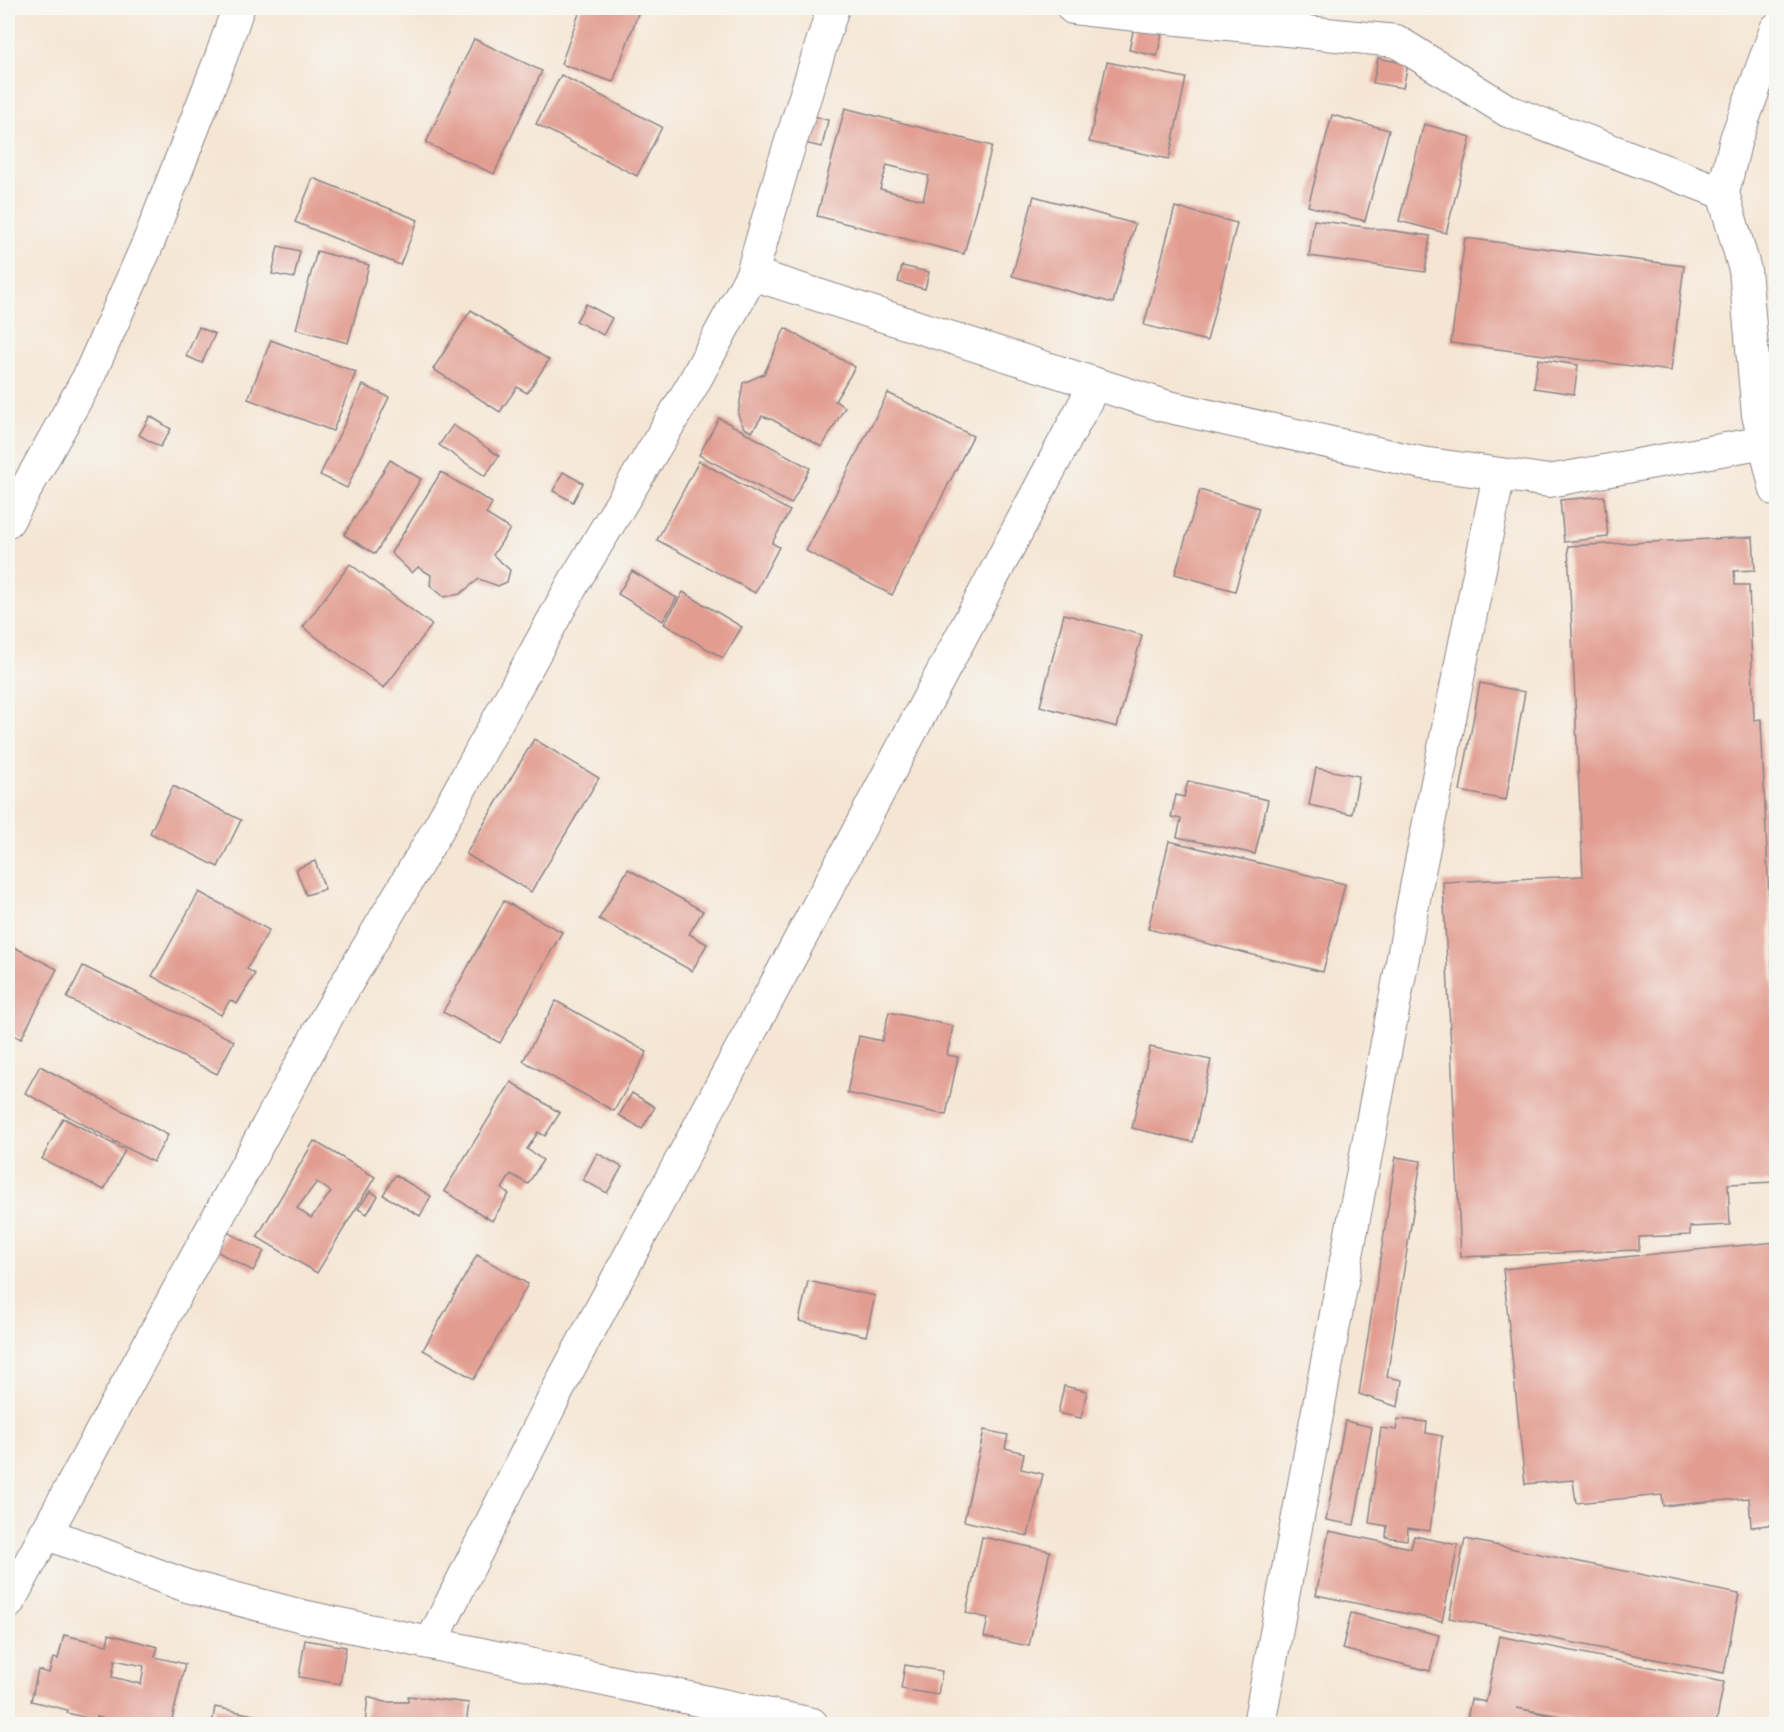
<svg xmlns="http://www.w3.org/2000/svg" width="1784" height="1732" font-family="'Libre Bodoni',serif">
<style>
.building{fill:#e29c90;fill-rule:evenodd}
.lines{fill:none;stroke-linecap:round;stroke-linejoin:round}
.minor-casing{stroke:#8c8488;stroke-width:34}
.minor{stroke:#fff;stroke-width:32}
</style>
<rect width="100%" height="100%" fill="#f6f6f2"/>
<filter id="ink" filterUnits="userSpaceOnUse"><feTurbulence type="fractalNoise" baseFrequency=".0167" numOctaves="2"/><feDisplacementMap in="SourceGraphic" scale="12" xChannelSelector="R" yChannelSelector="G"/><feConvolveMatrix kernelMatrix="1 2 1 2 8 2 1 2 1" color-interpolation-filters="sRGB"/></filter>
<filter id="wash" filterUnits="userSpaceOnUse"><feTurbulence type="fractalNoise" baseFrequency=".008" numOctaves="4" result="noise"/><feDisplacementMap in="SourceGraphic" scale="24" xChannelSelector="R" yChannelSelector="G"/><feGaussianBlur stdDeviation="1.35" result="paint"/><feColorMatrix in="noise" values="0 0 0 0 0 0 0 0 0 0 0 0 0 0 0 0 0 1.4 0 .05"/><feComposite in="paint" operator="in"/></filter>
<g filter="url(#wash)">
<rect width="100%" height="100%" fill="#f5e6d4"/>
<g id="blocks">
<g class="building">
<path d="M581,8h59l-27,74 -52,-18z"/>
<path d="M1134,27l28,7 -5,22 -28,-6z"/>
<path d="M474,39l68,32 -48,103 -68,-31z"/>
<path d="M1378,58l30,6 -5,24 -30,-5z"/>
<path d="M1107,62l79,16 -17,81 -80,-17z"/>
<path d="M561,75l101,52 -25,49 -101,-52z"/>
<path d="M845,108l147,38 -28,108 -147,-38zM887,165l42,11 -6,24 -43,-11z"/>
<path d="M810,115l18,5 -6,27 -18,-4z"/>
<path d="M1332,115l57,15 -24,91 -57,-15z"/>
<path d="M1424,124l47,13 -25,96 -47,-12z"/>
<path d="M313,178l105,42 -18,45 -105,-43z"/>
<path d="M1034,196l101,28 -22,79 -101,-27z"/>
<path d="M1175,207l62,16 -30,118 -63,-16z"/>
<path d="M1314,220l116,16 -5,36 -116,-16z"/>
<path d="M1465,238l219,28 -13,105 -220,-28z"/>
<path d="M278,246l22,5 -6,27 -22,-4z"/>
<path d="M317,251l52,14 -21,78 -52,-14z"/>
<path d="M902,266l27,6 -4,17 -27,-7z"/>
<path d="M586,304l26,14 -9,17 -27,-14z"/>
<path d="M471,310l78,50 -22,33 -10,-6 -17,25 -67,-43z"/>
<path d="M199,327l16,7 -13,29 -16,-7z"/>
<path d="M785,328l70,39 -20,34 10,6 -23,40 -49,-27 -11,-4 -10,16 -8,-4 -6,-13 5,-32 21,-9z"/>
<path d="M271,340l85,32 -23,59 -85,-32z"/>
<path d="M1538,359l40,6 -4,29 -40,-6z"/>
<path d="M363,385l26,12 -42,91 -27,-13z"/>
<path d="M888,393l85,43 -81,159 -86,-44z"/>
<path d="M150,416l21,13 -11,18 -21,-12z"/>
<path d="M719,418l91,50 -19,36 -92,-49z"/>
<path d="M453,425l46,31 -14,20 -46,-31z"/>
<path d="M390,460l31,19 -46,75 -31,-19z"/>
<path d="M699,461l91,50 -18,32 7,4 -24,46 -98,-53z"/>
<path d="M441,472l51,31 -6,11 24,15 -17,26 17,15 -3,12 -9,4 -19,-7 -19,15 -16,3 -14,-12 1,-10 -13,-8 -6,6 -21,-20z"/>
<path d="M563,472l20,11 -10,19 -20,-11z"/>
<path d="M1200,490l59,18 -24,83 -60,-17z"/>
<path d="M1604,496l4,41 -44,5 -4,-42z"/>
<path d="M1753,537l2,33 -21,1 1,14h14l5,135 7,-1 15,337v126l-48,2 2,41 -40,2v8l-51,2v13l-178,7 -18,-375 140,-6 -15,-330z"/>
<path d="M350,564l82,61 -48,63 -81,-61z"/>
<path d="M632,571l45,27 -14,23 -45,-27z"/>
<path d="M683,592l59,35 -19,31 -59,-34z"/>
<path d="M1064,614l78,21 -25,92 -77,-21z"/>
<path d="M1480,683l45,9 -19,108 -46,-9z"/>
<path d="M534,739l65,39 -68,114 -65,-38z"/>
<path d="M1316,768l43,8 -7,38 -43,-9z"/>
<path d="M1188,781l80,19 -13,54 -78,-17 4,-18 -10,-2 5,-22 8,2z"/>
<path d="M173,786l68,34 -23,47 -68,-34z"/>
<path d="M1169,841l176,43 -22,88 -175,-43z"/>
<path d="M315,861l10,28 -19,6 -10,-26z"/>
<path d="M628,869l75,42 -14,23 18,10 -15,27 -93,-52z"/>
<path d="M199,892l70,38 -22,39 8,5 -18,30 -7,-4 -9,15 -69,-39z"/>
<path d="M504,901l58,31 -62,111 -57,-31z"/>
<path d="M8,944l49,25 -36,70 -13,-7z"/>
<path d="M83,966l151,75 -17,33 -150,-76z"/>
<path d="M556,1001l91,51 -33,59 -91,-50z"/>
<path d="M889,1012l64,14 -6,29 11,2 -12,58 -99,-22 12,-57 23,5z"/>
<path d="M1150,1047l61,13 -18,82 -61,-14z"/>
<path d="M40,1066l128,69 -15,27 -128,-69z"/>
<path d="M511,1082l49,31 -15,23 -7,-4 -11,17 16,11 -15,24 -17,-10 -9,15 7,5 -17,27 -48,-30z"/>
<path d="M632,1093l23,14 -13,22 -23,-14z"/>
<path d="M63,1118l62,32 -21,40 -62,-31z"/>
<path d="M314,1141l61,36 -58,96 -60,-36zM317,1182l14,10 -20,26 -14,-10z"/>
<path d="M597,1153l25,14 -15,26 -24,-13z"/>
<path d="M1396,1157l25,4 -34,216 15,3 -4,27 -39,-13z"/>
<path d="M395,1175l36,21 -11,20 -37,-21z"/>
<path d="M370,1191l8,5 -11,18 -9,-5z"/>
<path d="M227,1232l37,19 -11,20 -37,-20z"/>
<path d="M1776,1242v282l-25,3 -2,-29 -86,8 -1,-11 -86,8 -3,-23 -48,4 -22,-215z"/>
<path d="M477,1255l51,29 -54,95 -51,-29z"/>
<path d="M808,1281l67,15 -9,40 -67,-15z"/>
<path d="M1064,1386l23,5 -6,27 -23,-5z"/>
<path d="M1398,1419l29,3 -1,11 16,3 -12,95 -22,-3 -1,12 -21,-3 1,-11 -18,-3 12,-95 15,2z"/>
<path d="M1345,1421l27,6 -18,98 -28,-5z"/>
<path d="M984,1430l24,5 -3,13 19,5 -3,16 22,5 -15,62 -64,-15z"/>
<path d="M1329,1531l82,17 3,-12 44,9 -16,76 -126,-26z"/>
<path d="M982,1537l68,14 -21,95 -45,-9 4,-19 -22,-5z"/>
<path d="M1465,1539l274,55 -15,79 -275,-55z"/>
<path d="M1351,1613l88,22 -9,36 -88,-22z"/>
<path d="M109,1634l49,13 -3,10 30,7 -14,60h-51l1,-1 -24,-6 -1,3 -29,-7 1,-3 -37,-9 7,-31 11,3 4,-15 5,1 6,-24 43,10zM115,1660l29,6 -3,18 -29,-7z"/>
<path d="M1499,1636l225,46 -8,42h-115l-84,-16 71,16h-122l5,-25 15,3z"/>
<path d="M305,1640l41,7 -6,37 -41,-7z"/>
<path d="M905,1665l37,6 -4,24 -37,-6z"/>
<path d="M408,1696l61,7 -3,21h-101l3,-27 16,5h24z"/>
<path d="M215,1707l71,15v2h-74z"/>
<path d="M1773,1707l3,1v16h-5z"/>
</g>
</g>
</g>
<g filter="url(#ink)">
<use href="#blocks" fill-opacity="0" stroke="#8c8488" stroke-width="1.5"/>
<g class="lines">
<g class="minor-casing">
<g id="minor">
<path d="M1073,8l15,2 308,31 112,70 215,82"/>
<path d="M1776,29l-40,110 -13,54 22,77 13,145 18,75"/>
<path d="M752,274l413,132 257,57 127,18 216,-39"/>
<path d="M8,521l80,-143 61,-137 72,-184 17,-49"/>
<path d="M45,1533l142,53 115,30 510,108"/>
<path d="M8,1603l320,-588 110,-186 136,-247 119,-198 59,-110 32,-111 49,-155"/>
<path d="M431,1643l135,-269 288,-535 241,-455"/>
<path d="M1259,1724l160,-852 80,-398"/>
</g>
</g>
<use href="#minor" class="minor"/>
</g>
</g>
<rect width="1784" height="1732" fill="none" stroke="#f6f6f2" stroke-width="30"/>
</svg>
